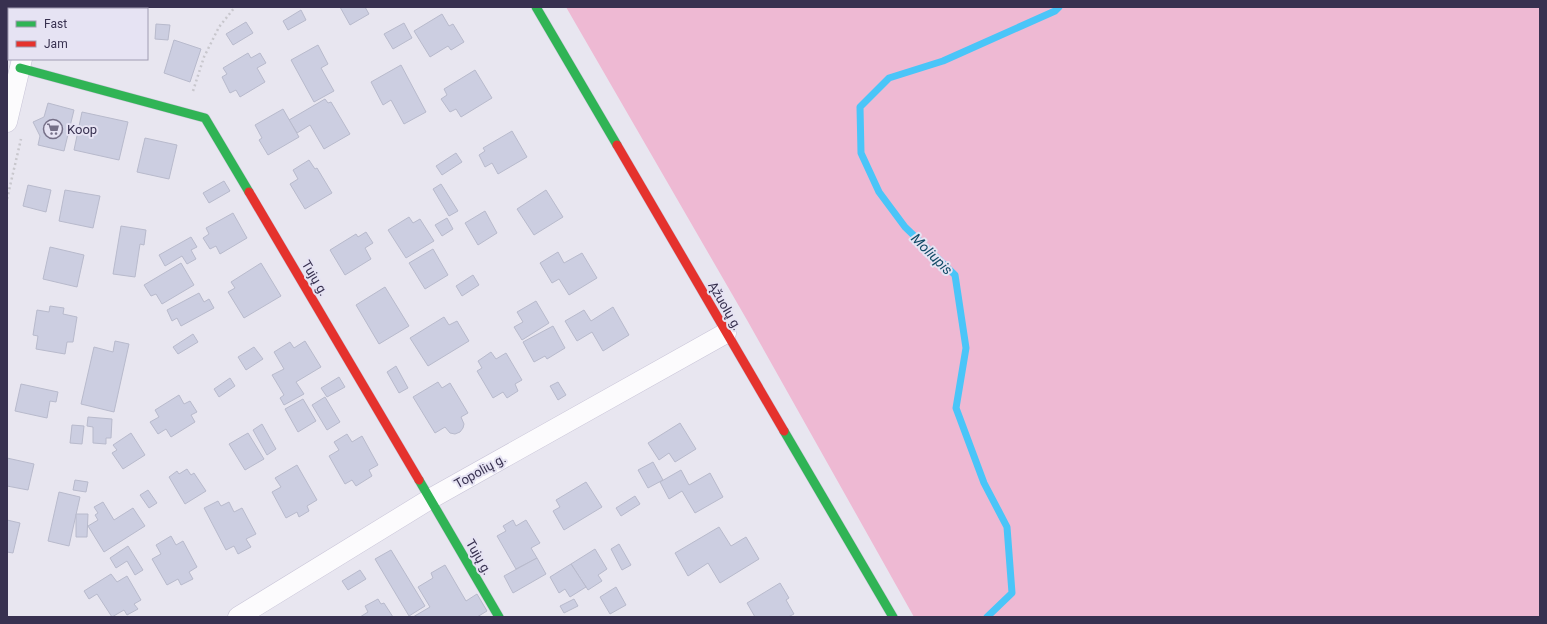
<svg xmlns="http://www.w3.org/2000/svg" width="1547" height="624" font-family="Roboto,sans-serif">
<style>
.green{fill:#eeb9d3}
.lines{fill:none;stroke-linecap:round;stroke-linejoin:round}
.stream{stroke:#4ac5f8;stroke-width:7}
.building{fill:#cccee1;stroke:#b8bacc}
.street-casing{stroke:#c9c5d8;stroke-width:21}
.fast-casing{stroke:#c9c5d8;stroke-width:10}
.jam-casing{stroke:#c9c5d8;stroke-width:10}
.path{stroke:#c8c7cd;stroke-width:2.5;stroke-dasharray:2 3;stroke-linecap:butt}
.street{stroke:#fcfbfd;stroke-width:20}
.fast{stroke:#30b455;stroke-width:9}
.jam{stroke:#e5322d;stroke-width:9}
.labels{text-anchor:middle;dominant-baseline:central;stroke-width:4;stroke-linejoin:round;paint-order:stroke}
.poi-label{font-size:13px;fill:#383150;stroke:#e6e3f3;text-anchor:start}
.street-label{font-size:13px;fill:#383150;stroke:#e6e3f3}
.water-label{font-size:14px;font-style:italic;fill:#104a66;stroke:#e6e3f3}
</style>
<rect width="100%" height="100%" fill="#e8e6f0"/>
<path class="green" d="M566,7h974v610h-626l-167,-297z"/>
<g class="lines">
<path class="stream" d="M987,617l25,-24 -5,-66 -23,-44 -28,-75 10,-60 -11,-73 -50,-48 -26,-35 -18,-39 -1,-46 29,-29 54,-17 112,-50 4,-4"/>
</g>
<g class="building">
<path d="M340,7h25l4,7 -19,11z"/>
<path d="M301,10l5,10 -18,10 -5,-9z"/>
<path d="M442,14l7,12 4,-2 11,18 -13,8 -3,-4 -18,11 -16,-26z"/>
<path d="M246,22l7,11 -20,12 -7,-11z"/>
<path d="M404,23l8,15 -19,11 -9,-15z"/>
<path d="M156,24l14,1 -2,15 -13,-1z"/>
<path d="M174,40l27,9 -11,33 -26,-9z"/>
<path d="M318,45l10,19 -7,4 13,23 -20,11 -23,-42z"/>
<path d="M248,53l3,5 9,-5 6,10 -9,5 8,14 -25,15 -4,-7 -6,3 -8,-16 5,-3 -4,-6z"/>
<path d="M401,65l25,47 -22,12 -13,-24 -8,5 -12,-23z"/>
<path d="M475,70l17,28 -31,19 -5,-8 -6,3 -9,-13 6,-4 -3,-6z"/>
<path d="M325,99l3,4 3,-1 19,32 -26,15 -14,-24 -13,8 -8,-13z"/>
<path d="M48,103l26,7 -10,41 -26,-6 2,-9 -7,-14 11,-5z"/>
<path d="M283,109l16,28 -31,18 -9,-15 3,-2 -7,-13z"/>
<path d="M82,112l46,10 -9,38 -45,-10z"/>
<path d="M512,131l15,26 -29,17 -6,-11 -7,4 -6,-12 6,-4 -2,-3z"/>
<path d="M145,138l32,7 -8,34 -32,-7z"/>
<path d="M456,153l6,9 -20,13 -6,-9z"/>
<path d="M309,160l6,9 2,-1 15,25 -27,16 -15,-25 8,-5 -5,-9z"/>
<path d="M224,181l6,10 -21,12 -6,-10z"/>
<path d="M441,184l17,27 -9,5 -16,-27z"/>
<path d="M28,185l23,5 -5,22 -23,-6z"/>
<path d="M65,190l35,6 -7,32 -34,-7z"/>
<path d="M546,190l17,27 -29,18 -17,-26z"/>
<path d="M485,211l12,22 -19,12 -13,-22z"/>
<path d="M233,213l14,25 -27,16 -4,-8 -6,3 -7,-11 6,-4 -3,-6z"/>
<path d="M409,217l4,6 7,-4 14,22 -28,17 -18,-28z"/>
<path d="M447,218l6,11 -11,7 -7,-11z"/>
<path d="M121,226l25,4 -2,15 -4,-1 -5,33 -22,-3z"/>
<path d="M366,232l7,11 -8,5 6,11 -26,16 -15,-25 26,-16 2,3z"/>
<path d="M191,237l6,10 -6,3 5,9 -9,5 -5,-8 -17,10 -6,-11z"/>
<path d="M50,247l34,8 -7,32 -34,-8z"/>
<path d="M433,249l15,26 -23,14 -16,-26z"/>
<path d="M558,252l6,11 18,-10 15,25 -28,17 -10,-16 -7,4 -12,-20z"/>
<path d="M181,263l13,22 -32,19 -6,-10 -5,2 -7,-11z"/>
<path d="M261,263l20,33 -37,22 -16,-26 7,-4 -4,-6z"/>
<path d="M473,275l6,10 -17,11 -6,-10z"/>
<path d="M385,287l24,39 -30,18 -23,-39z"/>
<path d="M199,293l5,9 5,-3 5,9 -33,18 -4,-8 -5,3 -5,-11z"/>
<path d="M536,301l13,22 -27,17 -8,-13 9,-5 -6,-10z"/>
<path d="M50,306l14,2 -1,6 14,3 -4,25h-6l-2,12 -29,-5 2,-13 -5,-1 4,-25 12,2z"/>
<path d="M613,307l16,28 -26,16 -11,-19 -15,9 -12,-20 19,-11 7,11z"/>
<path d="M444,317l5,8 8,-4 12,20 -41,25 -18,-28z"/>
<path d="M553,326l12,22 -18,11 -2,-3 -11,6 -11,-20z"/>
<path d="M193,334l5,8 -20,12 -5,-7z"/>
<path d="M115,341l14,3 -15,68 -33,-8 13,-57 19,5z"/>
<path d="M305,341l16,26 -25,15 8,12 -20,11 -4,-7 4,-3 -12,-20 12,-6 -10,-17 16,-10 4,6z"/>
<path d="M254,347l9,12 -17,11 -8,-13z"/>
<path d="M491,352l5,7 10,-6 16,27 -7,4 3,7 -11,7 -4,-6 -10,6 -16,-27 5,-3 -4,-7z"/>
<path d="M396,366l12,22 -9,5 -12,-21z"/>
<path d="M339,377l6,10 -18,10 -6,-9z"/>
<path d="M230,378l5,8 -16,11 -5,-8z"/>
<path d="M438,382l4,6 8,-5 18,30 -7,4 3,7 -1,4 -3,4 -5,2 -5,-1 -5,-6 -10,6 -22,-36z"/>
<path d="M558,382l8,13 -8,5 -8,-14z"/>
<path d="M21,384l37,8 -2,10 -6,-1 -3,17 -32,-7z"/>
<path d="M179,395l5,9 6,-3 7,11 -6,3 4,7 -24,15 -5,-8 -8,5 -8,-12 9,-5 -4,-7z"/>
<path d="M325,397l15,25 -13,8 -15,-25z"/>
<path d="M303,399l13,22 -18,11 -13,-23z"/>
<path d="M88,417l24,2 -1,19h-5v6l-13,-1v-16l-6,-1z"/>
<path d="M680,423l16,26 -21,13 -6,-9 -10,7 -11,-17z"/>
<path d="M262,424l14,25 -9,6 -14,-25z"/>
<path d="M72,425l12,1 -2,18 -12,-1z"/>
<path d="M131,433l14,22 -22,14 -11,-16 5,-3 -4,-5z"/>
<path d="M248,433l16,26 -19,11 -16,-26z"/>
<path d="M347,434l5,8 10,-6 16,29 -9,5 3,6 -16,10 -4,-6 -7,4 -16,-28 10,-6 -5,-8z"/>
<path d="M7,458l27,6 -6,26 -21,-4z"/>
<path d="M653,462l10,18 -15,8 -10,-18z"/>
<path d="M297,465l20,35 -10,6 2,5 -10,6 -2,-5 -11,6 -14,-26 9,-5 -6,-9z"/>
<path d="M187,469l4,6 3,-2 12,18 -21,13 -16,-27 8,-6 2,3z"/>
<path d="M681,470l8,15 21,-12 13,24 -28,16 -13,-22 -13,8 -9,-17z"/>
<path d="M75,480l13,2 -2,10 -13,-2z"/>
<path d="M586,482l16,25 -38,23 -11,-19 7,-4 -4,-7z"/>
<path d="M148,490l9,13 -8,5 -9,-13z"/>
<path d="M59,492l21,5 -11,49 -21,-5z"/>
<path d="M635,496l5,8 -19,12 -5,-8z"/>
<path d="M218,501l3,5 8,-4 5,10 8,-4 14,26 -10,5 5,8 -13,7 -4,-8 -8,4 -22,-42z"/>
<path d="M103,502l11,18 19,-12 12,18 -41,26 -16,-26 10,-6 -3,-5 3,-2 -4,-6z"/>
<path d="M76,514h12l-1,23h-11z"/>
<path d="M7,520l13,3 -7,30 -6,-1z"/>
<path d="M513,520l3,6 10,-6 14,23 -9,5 6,10 -21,11 -19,-33 9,-5 -3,-5z"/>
<path d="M719,527l12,19 15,-9 13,22 -39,24 -12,-20 -20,13 -13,-23z"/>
<path d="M171,536l5,9 7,-4 14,26 -8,5 4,7 -12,6 -3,-6 -11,6 -15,-26 9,-5 -5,-9z"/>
<path d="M619,544l12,21 -9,5 -11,-21z"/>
<path d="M128,546l15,24 -8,5 -8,-14 -11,7 -6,-10z"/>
<path d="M595,549l12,20 -9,6 4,6 -14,9 -17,-26z"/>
<path d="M391,550l34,56 -16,10 -34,-57z"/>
<path d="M537,558l9,16 -33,19 -9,-17z"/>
<path d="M571,564l15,23 -16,10 -5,-8 -6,4 -9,-16z"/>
<path d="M445,565l21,36 11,-7 10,17 -10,6h-64l17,-10 -12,-20 15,-9 -2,-5z"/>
<path d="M360,570l6,9 -18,11 -6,-9z"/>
<path d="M111,574l6,8 10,-6 14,24 -7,4 4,5 -11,6 -3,-5 -12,7 -15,-23 -8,5 -5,-8z"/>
<path d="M780,583l9,15 -3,2 8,14 -6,3h-33l-8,-14z"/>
<path d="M616,587l10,18 -16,9 -10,-17z"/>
<path d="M378,599l3,5 3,-1 9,14h-33l8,-5 -3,-6z"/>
<path d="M574,599l4,7 -14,7 -4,-7z"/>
</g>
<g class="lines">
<g class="street-casing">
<g id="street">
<path d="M34,9v-2"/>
<path d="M7,122l15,-63"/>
<path d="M238,617l192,-118 296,-166"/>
</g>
</g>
<g class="fast-casing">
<g id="fast">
<path d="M536,7l81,138"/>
<path d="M20,68l185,50 44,74"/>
<path d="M784,431l109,186"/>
<path d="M419,480l80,137"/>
</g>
</g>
<g class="jam-casing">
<g id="jam">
<path d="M617,145l167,286"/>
<path d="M249,192l170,288"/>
</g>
</g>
<g class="path">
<path d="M193,91l11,-34 15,-30 16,-20"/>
<path d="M7,199l14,-60"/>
</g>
<use href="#street" class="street"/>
<use href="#fast" class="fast"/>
<use href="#jam" class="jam"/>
</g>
<defs>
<g id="supermarket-ring" transform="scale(1)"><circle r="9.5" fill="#e6e3f3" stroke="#767088" stroke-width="1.5"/><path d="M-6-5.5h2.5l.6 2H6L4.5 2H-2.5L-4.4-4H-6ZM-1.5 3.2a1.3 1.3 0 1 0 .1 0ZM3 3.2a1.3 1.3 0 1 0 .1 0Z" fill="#767088"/></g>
</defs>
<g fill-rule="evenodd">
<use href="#supermarket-ring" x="53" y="129"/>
</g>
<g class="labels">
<g class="poi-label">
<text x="67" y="129">Koop</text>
</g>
<g class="street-label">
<text transform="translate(315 278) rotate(59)">Tujų g.</text>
<text transform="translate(725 306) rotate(60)">Ąžuolų g.</text>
<text transform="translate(480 471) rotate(-29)">Topolių g.</text>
<text transform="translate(479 557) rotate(60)">Tujų g.</text>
</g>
<g class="water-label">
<text transform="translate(932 254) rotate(45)">Moliupis</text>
</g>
</g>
<rect width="1547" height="624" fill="none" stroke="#383150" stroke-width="16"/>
<rect x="8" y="8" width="140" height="52" fill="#e6e3f3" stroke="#a09cb2"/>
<rect x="16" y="21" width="20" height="6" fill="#30b455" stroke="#a09cb2"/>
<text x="44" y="28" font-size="12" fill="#383150">Fast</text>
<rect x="16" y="41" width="20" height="6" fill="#e5322d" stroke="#a09cb2"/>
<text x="44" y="48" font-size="12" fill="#383150">Jam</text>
</svg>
